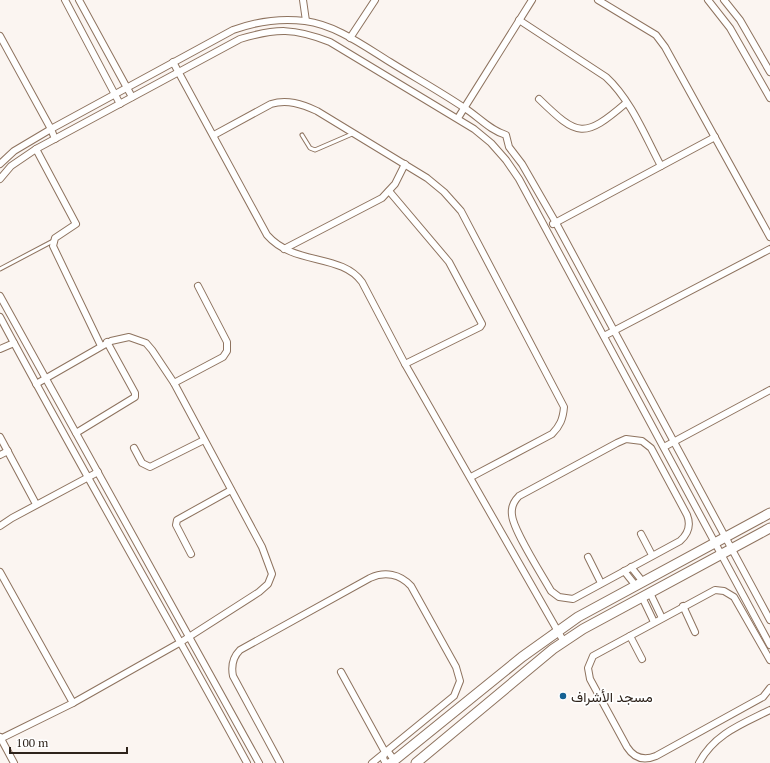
<svg xmlns="http://www.w3.org/2000/svg" width="770" height="763" font-family="'PT Serif',Vazirmatn,serif">
<style>
.lines{fill:none;stroke-linecap:round;stroke-linejoin:round}
.lane-casing{stroke:#8e735f;stroke-width:5}
.street-casing{stroke:#8e735f;stroke-width:8}
.secondary-casing{stroke:#8e735f;stroke-width:11}
.lane{stroke:#fff;stroke-width:3}
.street{stroke:#fff;stroke-width:6}
.secondary{stroke:#fff;stroke-width:9}
.poi-dot{fill:#146193;stroke:#fff;stroke-width:1.5}
.labels{text-anchor:middle;dominant-baseline:central;stroke-width:3.5;stroke-linejoin:round;paint-order:stroke}
.poi-label{font-size:14px;fill:#2e231b;stroke:#fff;text-anchor:start}
</style>
<rect width="100%" height="100%" fill="#fbf5f1"/>
<g class="lines">
<g class="lane-casing">
<g id="lane">
<path d="M302,135l8,13 5,2 37,-16"/>
<path d="M0,269l53,-28"/>
</g>
</g>
<g class="street-casing">
<g id="street">
<path d="M65,0l55,104"/>
<path d="M79,0l53,97"/>
<path d="M303,0l3,21"/>
<path d="M598,0l58,35 9,12 105,190"/>
<path d="M708,0l22,28 40,70"/>
<path d="M724,0l16,20 30,52"/>
<path d="M519,20l87,57c25,23 39,59 55,89"/>
<path d="M0,36l51,93 4,10"/>
<path d="M350,38l25,-38"/>
<path d="M173,62l94,173c27,31 74,18 95,47l43,82 159,278"/>
<path d="M539,99c39,38 45,40 87,4"/>
<path d="M458,118l74,-118"/>
<path d="M214,135l57,-31c16,-5 31,0 46,7l110,67 17,14 17,19 103,196c-1,12 -4,19 -12,27l-81,43"/>
<path d="M36,149l40,75 -21,14 -2,8 48,100"/>
<path d="M0,164l14,-13 37,-22 182,-99c22,-8 48,-12 72,-9 31,4 59,25 85,41 24,15 49,29 73,45 15,9 26,23 43,28l3,12 13,17 34,59 214,397"/>
<path d="M0,179l11,-13 25,-17 204,-110c37,-11 54,-11 90,3l144,87 17,14 15,17 13,19 251,466"/>
<path d="M389,191l60,71 33,62 -2,3 -75,37"/>
<path d="M553,224l162,-87"/>
<path d="M284,249l98,-51 13,-14 10,-20"/>
<path d="M0,296l259,467"/>
<path d="M0,317c80,150 166,297 247,446"/>
<path d="M604,336l166,-87"/>
<path d="M0,349l14,-6"/>
<path d="M174,383l49,-26 4,-6v-9l-29,-56"/>
<path d="M76,433l59,-36v-4l-28,-51"/>
<path d="M0,437l36,67"/>
<path d="M626,439l16,2 9,7 36,67c4,10 1,19 -7,26l-107,58 -14,-2 -8,-6c-9,-16 -38,-61 -39,-76 -1,-7 2,-14 7,-19l98,-53z"/>
<path d="M664,447l106,-57"/>
<path d="M134,448l8,15 8,4 54,-27"/>
<path d="M0,455l8,-4"/>
<path d="M0,526l12,-8 86,-46"/>
<path d="M641,534l11,21"/>
<path d="M191,554l-15,-29 1,-5 54,-30"/>
<path d="M588,557l13,26"/>
<path d="M631,567l12,15"/>
<path d="M624,571l12,15"/>
<path d="M0,572l73,131"/>
<path d="M650,593l12,25"/>
<path d="M642,597l12,25"/>
<path d="M683,606l12,26"/>
<path d="M630,636l12,23"/>
<path d="M770,660l-36,-63 -10,-6 -9,-1 -122,66 -5,12 2,11 37,68c7,11 17,14 29,9l107,-59 7,-9"/>
<path d="M341,672l44,80 4,1 3,4 4,2"/>
<path d="M0,737l14,26"/>
<path d="M0,739l73,-36 108,-61 78,-50 9,-8 4,-10 -10,-27 -88,-164 -22,-33 -6,-7 -17,-6 -18,4 -75,43"/>
<path d="M385,752l-2,6 2,4 4,1"/>
<path d="M280,763l-47,-87c-2,-10 0,-19 7,-26l130,-72c15,-7 30,-4 41,8l45,81 4,14 -6,15 -82,67"/>
<path d="M699,763c15,-29 43,-39 71,-53"/>
</g>
</g>
<g class="secondary-casing">
<g id="secondary">
<path d="M391,763l131,-106 56,-40 192,-104"/>
<path d="M416,763l137,-114 30,-20 187,-101"/>
</g>
</g>
<use href="#lane" class="lane"/>
<use href="#street" class="street"/>
<use href="#secondary" class="secondary"/>
</g>
<circle class="poi-dot" cx="563" cy="696" r="4"/>
<g class="labels">
<g class="poi-label">
<text x="571" y="696">مسجد الأشراف</text>
</g>
</g>
<path d="M10 747v6h117v-6" fill="none" stroke="#2e231b" stroke-width="2"/>
<text x="16" y="747" font-size="12" fill="#2e231b" stroke="#ffffff" stroke-width="3" paint-order="stroke">100 m</text>
</svg>
